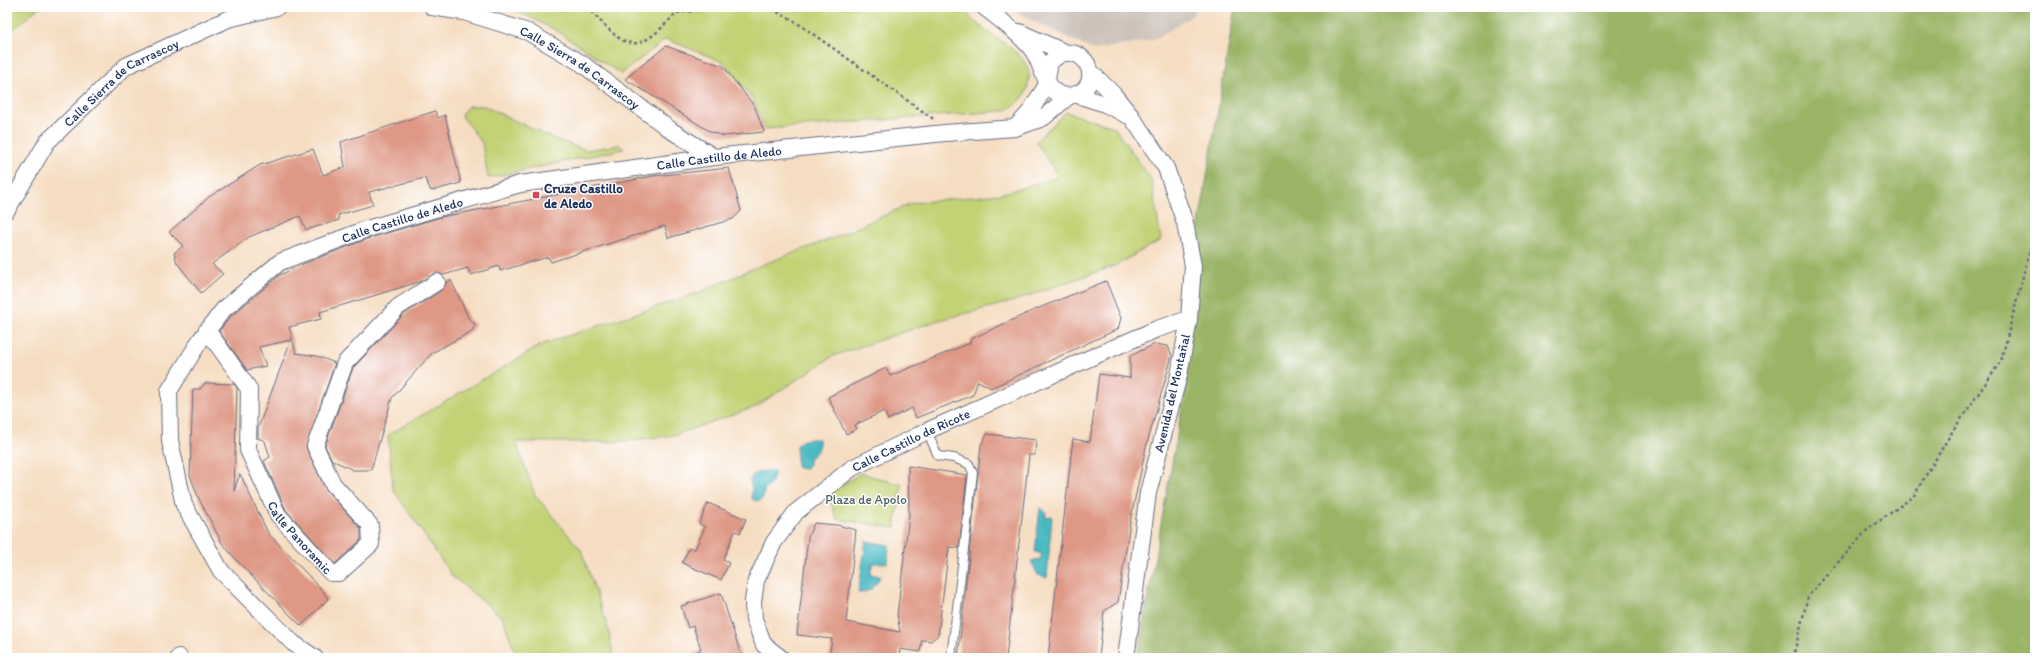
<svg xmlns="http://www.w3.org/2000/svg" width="2042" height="665" font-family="Itim,sans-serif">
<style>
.industrial{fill:#ccc2b9}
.green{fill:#c3d274;stroke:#6f8069}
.forest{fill:#9ab466;stroke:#5a7262}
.water{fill:#4ab9c1;stroke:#327490}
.building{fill:#de9885}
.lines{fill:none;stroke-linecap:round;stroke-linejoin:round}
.service-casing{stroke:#676c81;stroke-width:10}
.minor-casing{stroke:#676c81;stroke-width:18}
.path{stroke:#676c81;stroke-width:2.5;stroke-dasharray:3 3;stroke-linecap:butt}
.service{stroke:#fff;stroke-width:8}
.minor{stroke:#fff;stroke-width:16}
.poi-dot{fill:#d1495b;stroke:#fff;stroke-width:1.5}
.labels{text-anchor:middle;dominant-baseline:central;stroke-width:3;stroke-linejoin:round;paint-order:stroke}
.street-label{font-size:13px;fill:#1b2f5e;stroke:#fff}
.poi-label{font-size:13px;font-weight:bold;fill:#1b2f5e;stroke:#fff;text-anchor:start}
.park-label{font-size:13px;fill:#4d6065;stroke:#fff}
</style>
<rect width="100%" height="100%" fill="#fff"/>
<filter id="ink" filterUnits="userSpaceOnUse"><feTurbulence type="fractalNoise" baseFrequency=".025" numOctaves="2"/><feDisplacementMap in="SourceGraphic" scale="8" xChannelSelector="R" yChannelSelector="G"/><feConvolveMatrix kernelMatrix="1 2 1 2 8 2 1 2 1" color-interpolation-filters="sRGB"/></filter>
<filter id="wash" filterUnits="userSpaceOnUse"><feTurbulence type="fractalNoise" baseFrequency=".012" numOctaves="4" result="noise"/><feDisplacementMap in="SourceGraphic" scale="16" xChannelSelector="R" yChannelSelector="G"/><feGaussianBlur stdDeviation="0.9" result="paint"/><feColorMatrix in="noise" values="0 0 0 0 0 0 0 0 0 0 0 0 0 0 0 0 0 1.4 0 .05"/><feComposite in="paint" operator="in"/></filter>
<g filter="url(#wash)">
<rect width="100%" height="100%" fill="#f5ddc1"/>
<path class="industrial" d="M1011,7h186l-5,9 -39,24 -60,10 -75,-37z"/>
<g class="green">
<path d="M7,7h32l-32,28z"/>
<path d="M509,7h452c6,7 12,14 19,19 20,17 59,31 47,63 -4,12 -13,18 -24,22l-238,18 -12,-29 -30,-38 -57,-23 -45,35 -62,-42z"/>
<path d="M468,106h16l70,33 32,11 33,-5 5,4 -136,29 -6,-35 -21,-28z"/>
<path d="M1066,112l48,15 37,52 10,61 -47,26 -100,35 -78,20 -103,35 -78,51 -80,28 -59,7h-100l19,53 46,55 26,74 7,34h-97l-14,-40 -51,-42 -59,-87 -5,-54 155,-91 155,-51 56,-25 84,-32 74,-33 88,-9 58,-17 -22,-36z"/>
<path d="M861,473l41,12 -7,43 -58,-9 -9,-25z"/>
</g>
<path class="forest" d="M1235,7h800v651h-898l49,-273 4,-106z"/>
<g class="water">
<path d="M819,439c1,7 -3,16 -10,19v6l-4,5 -7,-1c-2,-5 -1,-7 -1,-12 0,-2 -1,-4 -1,-6 1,-12 15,-11 23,-11z"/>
<path d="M774,471c1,7 -4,16 -10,19v6l-4,5 -7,-1c-3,-5 -1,-7 -1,-12 0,-2 -2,-4 -2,-6 1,-12 16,-11 24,-11z"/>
<path d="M1040,508l6,4 -1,5 7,-1 -5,62 -9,-3 -7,-14 9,-2 2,-5 -7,-2z"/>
<path d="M866,541l23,4 -1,18h-15l-3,11 10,2c-3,10 -11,17 -22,17z"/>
</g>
<g id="blocks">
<g class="building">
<path d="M666,46l57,20 32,41 9,25 -40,4 -13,-4 -86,-53z"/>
<path d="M435,111l3,7 7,-3 16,68 -30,8 -6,-13 -56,14 4,13 -35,10 1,5 -33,10 -6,-14 -51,21 -37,27 11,10 -22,19 -24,-30 -3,-10 9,-7 -14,-14 40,-35 51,-32 53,-16 10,26 22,-8 -4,-25z"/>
<path d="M729,168l12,43 -8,8 -65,19 -3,-12 -114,36 -3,-5 -48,14 -1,-5 -28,9 -3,-7 -25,7 -7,-2 -17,9 -99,30 1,7 -32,8 7,26 21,3 18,7 -29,84 20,43 35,39v11l-26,24 -49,-54 -22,-49 6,-4 -5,-16 -7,-3v-10l33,-88 -32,7 7,19 -19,4 -28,-39 11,-14 50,-42 23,-11 67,-26 71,-21 212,-41z"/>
<path d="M451,280l18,39 6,5 -3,7 -40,22 -40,45 -21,72h-18l-21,-10 -7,-14 28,-78 51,-54 38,-24 4,-7z"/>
<path d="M1106,281l15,37 -3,11 -127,59 -13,-7 -5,14 -57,23 -4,-10 -24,12 -4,-9 -29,14 2,4 -11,5 -18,-37 58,-29 4,8 80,-33 1,-4 63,-29z"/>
<path d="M1155,344l13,2 4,10 -26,91 -16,75 -12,80 -14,9 -5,47h-51l25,-219 17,3 9,-68 31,4v-22z"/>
<path d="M205,383l29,1 3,4 -3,103 6,-17 28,59 55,58 5,8 -27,27 -64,-65 -15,-18 -24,-46 -8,-22 3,-86h7z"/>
<path d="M987,434l49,6 -1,15h-6l-23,203h-48l23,-213z"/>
<path d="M908,466l59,9 -8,73 -10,-1 -11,88 -7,6 -9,-1 -2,12 -20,-3 -1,9h-70l3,-19 -35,-4 11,-98 6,-14 23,2 19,5 -10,92 54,10 -3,-17 12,-99z"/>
<path d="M708,503l38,16 -6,14 -5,-2 -12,29 6,3 -8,17 -39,-17 7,-15 6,1 10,-22 -6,-3z"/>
<path d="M721,593l20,62 -9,3h-46l15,-9 -8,-23 -5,2 -7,-22z"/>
</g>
</g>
</g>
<g filter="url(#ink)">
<use href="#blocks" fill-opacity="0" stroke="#676c81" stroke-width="1"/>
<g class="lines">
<g class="service-casing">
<path id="service" d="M927,431l11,25 16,2 15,6 4,9 -22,185"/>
</g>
<g class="minor-casing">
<g id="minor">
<path id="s1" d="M432,7l32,5 64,20 53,31 91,68 42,26"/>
<path d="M984,7c15,12 43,32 52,49 5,10 10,30 21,37 8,5 21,3 28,-4 13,-15 0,-38 -19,-36 -5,0 -12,6 -16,9l-3,16"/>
<path d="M1019,32l45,20"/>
<path d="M1090,71l24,24 17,21 35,52 19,55 8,43 -4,53 -10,56 -31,118 -22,165"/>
<path d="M1077,95l28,9 22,11"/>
<path d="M1016,127l13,-14 19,-30"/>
<path id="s2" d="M7,210l40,-68 79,-76 102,-47 49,-12"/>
<path id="s3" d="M207,330l42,59 -1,61 30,65 53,58h8l32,-29 -1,-19 -37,-41 -18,-38 30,-83 53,-56 39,-25"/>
<path d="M179,657v1"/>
<path id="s4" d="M315,658l-22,-15 -72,-72 -37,-66 -14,-64 -1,-50 32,-52 22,-29 57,-48 87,-33 153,-45 194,-27 231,-24 70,-5 28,-10 26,-22"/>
<path id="s5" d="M781,658l-17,-13 -10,-26 -1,-17 3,-21 18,-39 22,-30 56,-44 75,-37 163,-73 67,-29 32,-10"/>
</g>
</g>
<g class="path">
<path d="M588,7c38,43 47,51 88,6l52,-6"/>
<path d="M760,7l15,4 18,9 142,100"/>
<path d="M1793,658l15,-62 60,-67 45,-32 39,-65 49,-71 34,-131"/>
</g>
<use href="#service" class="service"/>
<use href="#minor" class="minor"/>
</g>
</g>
<rect class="poi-dot" x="532" y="191" width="8" height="8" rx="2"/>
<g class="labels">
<g class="street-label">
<text stroke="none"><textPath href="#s1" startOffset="162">Calle Sierra de Carrascoy</textPath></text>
<text stroke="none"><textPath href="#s2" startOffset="175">Calle Sierra de Carrascoy</textPath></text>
<text stroke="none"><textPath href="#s4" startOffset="945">Calle Castillo de Aledo</textPath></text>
<text stroke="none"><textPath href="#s4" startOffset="621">Calle Castillo de Aledo</textPath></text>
<text transform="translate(1172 393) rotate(-77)">Avenida del Montañal</text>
<text stroke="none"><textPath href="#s5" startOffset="304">Calle Castillo de Ricote</textPath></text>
<text stroke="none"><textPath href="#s3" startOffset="236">Calle Panoramic</textPath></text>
</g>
<g class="poi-label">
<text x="544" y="188">Cruze Castillo<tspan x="544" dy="15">de Aledo</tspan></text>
</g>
<g class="park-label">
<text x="866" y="499">Plaza de Apolo</text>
</g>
</g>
<rect width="2042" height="665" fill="none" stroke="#fff" stroke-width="24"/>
</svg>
